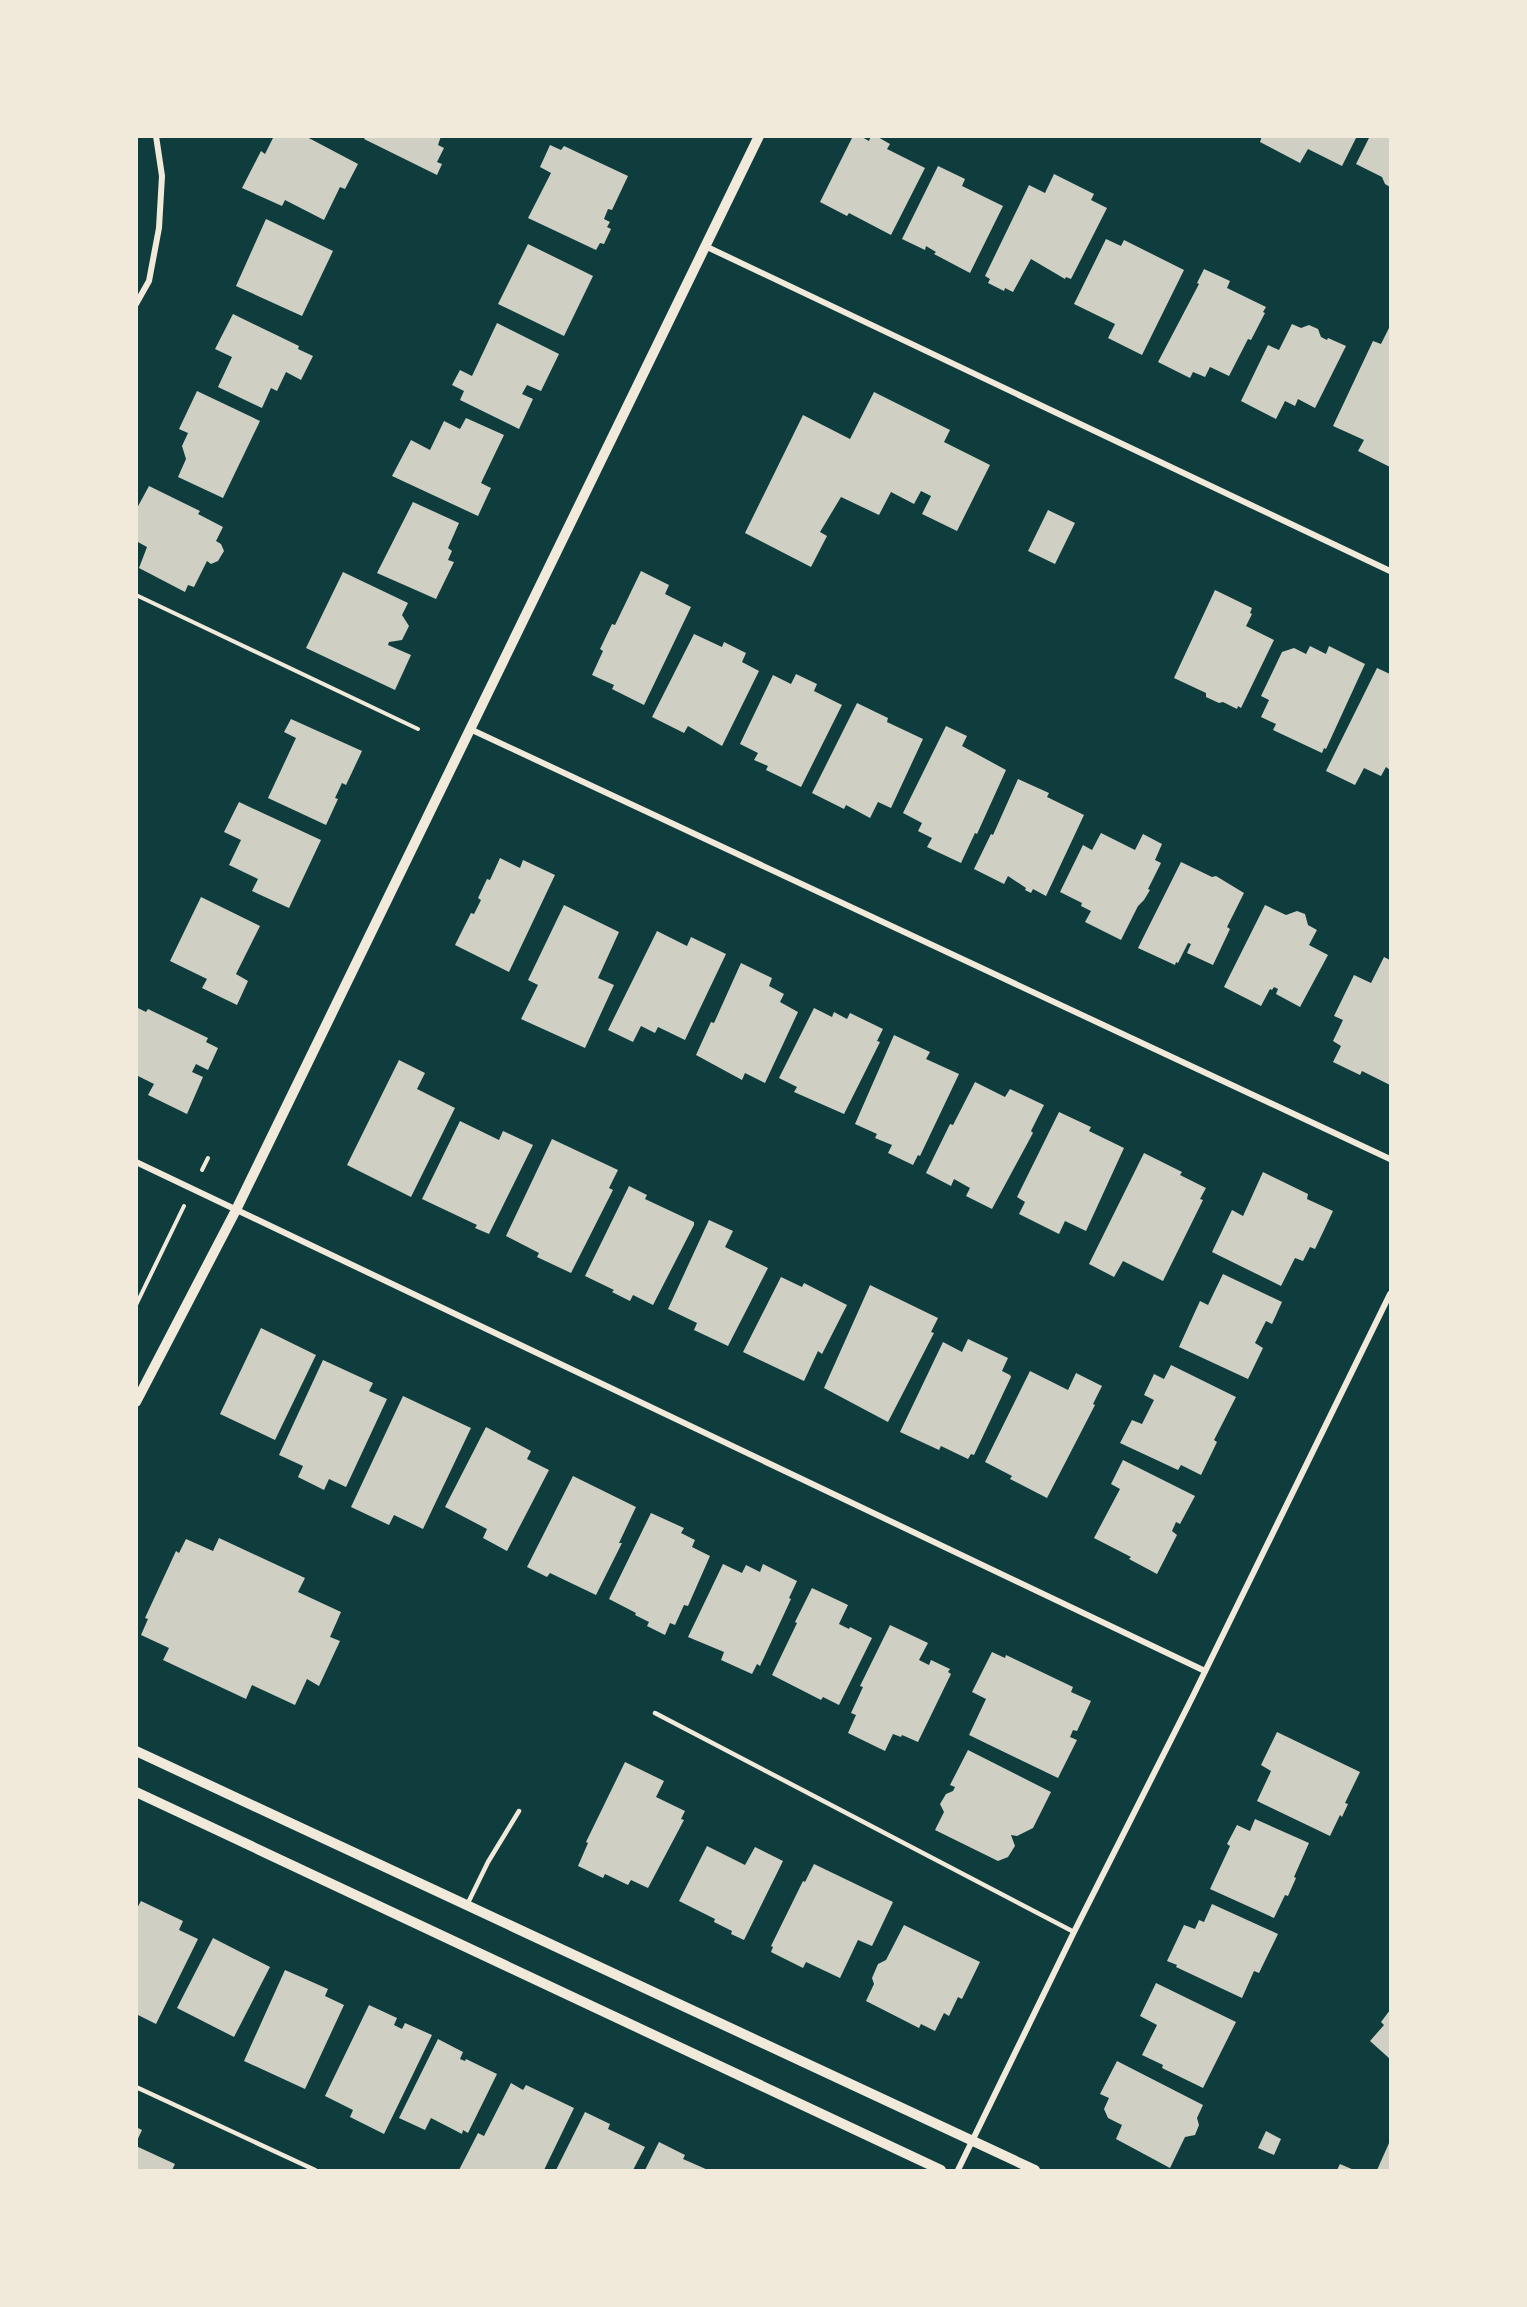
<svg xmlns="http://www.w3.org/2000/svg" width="1527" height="2307" font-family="'Noto Serif',serif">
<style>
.building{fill:#cfcfc3}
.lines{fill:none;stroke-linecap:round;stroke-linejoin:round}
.path{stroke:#f1e9da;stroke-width:4}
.service{stroke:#f1e9da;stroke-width:4.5}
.minor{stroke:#f1e9da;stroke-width:6}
.tertiary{stroke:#f1e9da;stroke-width:10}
</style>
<rect width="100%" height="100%" fill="#0f3d3e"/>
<g class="building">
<path d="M274,136h31l53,28 -13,25 -5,-2 -16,33 -39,-20 -3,6 -40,-18 19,-37 4,3z"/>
<path d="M366,136h75l-3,9 6,3 -7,14 5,2 -5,11 -73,-36z"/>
<path d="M853,136h7l9,5 2,-5h5l14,8 -3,5 38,19 -34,67 -42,-22 -2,3 -27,-14z"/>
<path d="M1262,136h95l-15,30 -34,-17 -8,14 -40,-21z"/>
<path d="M1370,136h20v51l-5,-3 -3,-7 -26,-13z"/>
<path d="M550,145l11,5 3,-4 64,30 -16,34 -4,-1 -4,10 6,3 -3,5 4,2 -7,15 -4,-1 -4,7 -68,-32 23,-45 -11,-6z"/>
<path d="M938,166l27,13 -3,7 41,20 -33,67 -36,-19 2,-2 -10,-6 -1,4 -23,-11z"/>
<path d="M1054,174l40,20 -3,6 16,8 -36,71 -5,-2 -1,2 -34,-20 -18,33 -8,-4 -1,3 -16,-8 2,-4 -5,-3 44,-91 16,8z"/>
<path d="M266,219l67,32 -31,65 -66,-30z"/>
<path d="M1106,239l15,7 3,-6 60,30 -42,85 -34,-17 7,-14 -41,-20z"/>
<path d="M528,244l65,32 -29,60 -66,-32z"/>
<path d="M1204,269l26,12 -3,7 39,19 -3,5 2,1 -14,27 -3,-1 -19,37 -19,-9 -5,10 -12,-5 -3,6 -32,-16 41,-78 -2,-1z"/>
<path d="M233,314l66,32 -1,3 15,7 -12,24 -15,-8 -9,19 -6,-3 -9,20 -44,-21 14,-30 -17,-8z"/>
<path d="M497,323l62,31 -18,37 -14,-6 -5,9 11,5 -14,30 -59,-29 4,-9 -12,-6 8,-15 12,6z"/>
<path d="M1292,324l9,4 8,-3 9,4 3,8 6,3 1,-2 18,8 -31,62 -17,-9 -3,7 -10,-5 -9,18 -35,-18 27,-56 11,5z"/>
<path d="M1389,328l1,1v138l-32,-16 6,-11 -31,-14 40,-85 8,3z"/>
<path d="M197,391l63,30 -37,77 -45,-21 8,-18 -4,-13 6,-13 -9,-4z"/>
<path d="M874,392l76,38 -6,12 46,23 -33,66 -35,-17 9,-18 -10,-5 -7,13 -23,-12 -12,23 -38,-18 -21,35 7,4 -16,31 -66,-34 58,-118 47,24z"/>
<path d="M466,418l38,17 -23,48 10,5 -13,28 -86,-40 19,-36 19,10 14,-29 16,8z"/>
<path d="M149,486l51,25 -2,3 25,13 -7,14 5,3 3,7 -6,10 -7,3 -4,-3 -13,26 -6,-2 -3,7 -46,-24 8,-21 -11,-6v-31z"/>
<path d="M413,502l46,21 -11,25 4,3 -4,9 6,2 -18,37 -59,-26z"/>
<path d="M1048,510l27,13 -20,41 -27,-13z"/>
<path d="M641,571l28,14 -4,9 26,13 -47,98 -32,-16 2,-4 -22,-10 11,-24 -3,-2 12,-25 3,1z"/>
<path d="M343,572l65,31 -6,12 7,11 -7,14 -13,2 -1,3 23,10 -16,35 -89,-42z"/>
<path d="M1215,590l37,18 -2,5 2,1 -6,12 28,14 -33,68 -3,-2 -1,3 -14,-7 -4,1 -13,-6v-4l-32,-15z"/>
<path d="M694,634l28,13 2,-5 22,11 -4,9 17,9 -37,75 -34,-20 -4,7 -32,-16z"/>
<path d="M1310,646l16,8 3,-8 36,18 -39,85 -2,-1 -2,5 -49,-23 3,-6 -15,-7 8,-17 -8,-4 21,-44 12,-4 12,6z"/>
<path d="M1377,668l13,6v96l-4,-3 -5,9 -17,-8 -9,17 -29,-14z"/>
<path d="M796,674l21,10 -3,7 28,14 -41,82 -35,-17 2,-4 -14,-6 4,-7 -18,-9 33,-69 18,9z"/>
<path d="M857,703l31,15 -1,4 36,17 -32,69 -13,-6 -8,16 -24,-13 -2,4 -32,-16z"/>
<path d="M291,719l71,32 -16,34 -4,-2 -7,15 3,1 -12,26 -58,-27 28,-60 -12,-6z"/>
<path d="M946,726l21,10 -5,10 44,24 -29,64 -2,-1 -14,30 -34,-16 5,-9 -14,-7 4,-8 -19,-10z"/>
<path d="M1018,779l31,14 -2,4 37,18 -38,81 -13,-7 -2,4 -6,-3 1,-2 -18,-12 -4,8 -30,-15 17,-35 2,1z"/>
<path d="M239,802l82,38 -32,68 -37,-17 6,-12 -29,-14 12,-25 -17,-8z"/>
<path d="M1101,833l34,17 8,-16 19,10 -7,16 6,3 -13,26 2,1 -6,10 -6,6 -17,34 -36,-18 6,-11 -10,-5 1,-3 -22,-11 23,-47 9,5z"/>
<path d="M500,858l20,10 3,-8 32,15 -46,97 -54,-27 16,-32 3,1 7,-14 -3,-2 9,-19 3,1z"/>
<path d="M1181,862l31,15 4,-1 28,17 -17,34 3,2 -17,36 -26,-12 4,-9 -3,-1 -10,20 -2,-1 -1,3 -37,-17z"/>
<path d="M201,897l59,29 -24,48 12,7 -11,24 -35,-17 5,-9 -37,-18z"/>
<path d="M564,905l55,27 -21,46 16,7 -29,63 -64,-29 17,-34 -10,-5z"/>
<path d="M1265,905l21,10 11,-4 8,3 3,11 9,5 -8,15 19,10 -28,52 -24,-13 2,-5 -4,-2 -2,3 -2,-1 -9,17 -37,-19z"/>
<path d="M657,931l30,15 4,-9 35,17 -41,86 -27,-13 -3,6 -14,-7 -8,16 -25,-12z"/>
<path d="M1384,957l6,3v125l-28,-14 -2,4 -27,-13 8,-16 -8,-5 10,-21 -9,-4 20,-41 17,8z"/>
<path d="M741,963l31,15 -3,8 15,8 -4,8 18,10 -33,71 -20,-10 -3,7 -46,-25 15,-33 3,1z"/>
<path d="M136,1007l10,5 2,-3 60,29 -2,4 12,6 -10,22 -12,-6 -4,8 11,5 -16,37 -39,-19 6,-11 -18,-9z"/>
<path d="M814,1008l18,9 2,-5 13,7 3,-6 33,16 -6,12 3,1 -36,72 -50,-22 3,-5 -18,-9z"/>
<path d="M894,1035l36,17 -4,7 33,15 -39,82 -2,-1 -5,10 -25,-12 4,-8 -17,-7 2,-4 -22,-10z"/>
<path d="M399,1060l26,13 -8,16 38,19 -44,89 -64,-32z"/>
<path d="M975,1082l30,15 5,-8 34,16 -13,26 2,2 -41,76 -26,-13 4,-8 -16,-9 -3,7 -25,-13 24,-49 3,1z"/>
<path d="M1059,1112l32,15 -2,4 35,17 -38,83 -21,-10 -6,13 -40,-20 6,-12 -8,-5z"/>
<path d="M460,1121l39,19 4,-9 30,14 -44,89 -14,-6 2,-3 -55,-26z"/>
<path d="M552,1139l66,31 -9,18 4,2 -42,83 -34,-16 2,-4 -33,-17z"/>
<path d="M1144,1153l38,19 -2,3 26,13 -6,11 3,1 -40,81 -40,-20 -9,16 -25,-13z"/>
<path d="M1263,1172l45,22 -1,5 26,12 -18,38 -5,-2 -7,14 -8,-3 -14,28 -69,-34 20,-42 11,6z"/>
<path d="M629,1186l18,9 -2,4 49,23v3l-41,80 -20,-10 -3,6 -18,-9 2,-2 -29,-14z"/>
<path d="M709,1220l24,11 -8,16 43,21 -40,78 -34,-16 3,-7 -29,-14z"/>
<path d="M1223,1274l59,28 -10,22 -6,-3 -11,22 8,5 -15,31 -69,-32 21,-46 8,4z"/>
<path d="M781,1277l21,10 2,-4 43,22 -25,49 -4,-3 -14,30 -61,-29z"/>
<path d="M870,1285l68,33 -7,14 3,1 -46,89 -64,-34z"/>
<path d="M261,1328l55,27 -41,85 -55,-26z"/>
<path d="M968,1339l40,19 -6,13 8,4 1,2 -37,78 -3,-1 -3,5 -27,-13 -2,4 -39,-18 43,-90 19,10z"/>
<path d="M323,1360l50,23 -4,8 18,8 -41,88 -17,-8 -5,11 -26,-13 5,-11 -24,-11z"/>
<path d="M1171,1365l65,32 -22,43 3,2 -16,33 -20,-10 -3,5 -58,-27 12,-23 10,4 12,-24 -10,-5 10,-21 10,5z"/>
<path d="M1030,1371l38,19 8,-17 26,13 -9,18 2,1 -48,93 -37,-19 2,-3 -27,-14z"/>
<path d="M403,1396l68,32 -48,101 -29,-14 -5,10 -38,-18z"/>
<path d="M486,1427l45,24 -4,8 22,11 -42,81 -24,-13 4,-9 -42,-22z"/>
<path d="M1123,1460l72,36 -15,28 -4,-2 -4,9 5,4 -20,39 -28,-15 2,-2 -37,-19 26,-49 -9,-5z"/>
<path d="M573,1476l63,31 -17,36h3l-26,52 -46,-22 -3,4 -20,-10z"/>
<path d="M651,1513l33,15 -3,5 14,7 -3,7 18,9 -22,50 -4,-1 -9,20 -5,-2 -5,12 -18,-9 2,-4 -14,-7 1,-2 -27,-14z"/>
<path d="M219,1538l86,40 -7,14 43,20 -11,25 10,4 -21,45 -12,-7 -12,26 -43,-20 -6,14 -83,-39 6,-12 -28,-13 7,-16 -3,-1 31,-67 3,2 7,-14 27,12z"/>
<path d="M723,1564l19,9 4,-8 14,7 3,-8 34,17 -8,17 2,1 -31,67 -3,-2 -5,10 -31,-14 3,-8 -36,-15z"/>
<path d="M812,1588l36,17 -9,19 10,5 1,-2 22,11 -33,67 -16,-8 -2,3 -49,-25 25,-52 -2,-1z"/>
<path d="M890,1625l38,18 -9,17 10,5 2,-5 19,9 -2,3 3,2 -33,68 -16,-7 -1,2 -8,-3 -8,17 -37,-18 8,-18 -5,-2 12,-26 -3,-1z"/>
<path d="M992,1652l13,6 1,-3 67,32 -2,5 20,9 -14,30 -4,-1 -3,7 7,3 -19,38 -89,-43 17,-36 -14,-7z"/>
<path d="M1277,1732l83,40 -15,31 3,1 -6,13 -2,-2 -10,21 -73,-35 14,-30 -10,-6z"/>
<path d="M968,1750l83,42 -18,36 -16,8 -6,-1 4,11 -7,11 -10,4 -63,-31 9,-18 -4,-8 6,-10 7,-3 2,-4 -5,-2z"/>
<path d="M625,1762l39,19 -8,16 29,14 -4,8 3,1 -36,68 -17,-8 -3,5 -23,-11 -2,4 -25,-12 10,-23 -2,-1z"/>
<path d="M1255,1819l54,24 -15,34 2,1 -8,18 -3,-1 -11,23 -64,-29 20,-43 -3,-2 10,-19 13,6z"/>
<path d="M707,1846l38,19 10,-18 28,14 -39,79 -13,-6 1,-3 -18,-9 1,-3 -36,-18z"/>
<path d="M814,1864l79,38 -21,44 -14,-6 -18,38 -34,-16 -3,6 -32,-16 2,-5 -2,-1 32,-65 2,1z"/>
<path d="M141,1901l42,20 -4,9 19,9 -42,85 -20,-10v-104z"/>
<path d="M1212,1904l66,30 -19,39 -5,-2 -12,27 -66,-31 1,-2 -10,-4 17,-36 11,4 4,-9 5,2z"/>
<path d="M904,1925l76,37 -18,37 -4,-2 -9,19 -5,-3 -9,18 -14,-7 -2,4 -53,-27 8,-17 -2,-6 6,-14 8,-4z"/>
<path d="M213,1938l57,29 -36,70 -57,-29z"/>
<path d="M285,1970l43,19 -3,7 19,9 -39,84 -61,-28z"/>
<path d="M1156,1983l80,39 -33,66 -41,-20 1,-3 -21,-10 15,-30 -17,-9z"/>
<path d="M369,2005l28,13 -3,7 8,4 3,-6 27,12 -48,99 -34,-17 3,-7 -28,-14z"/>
<path d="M1390,2010v49l-20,-18 14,-16 -3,-3z"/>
<path d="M438,2039l25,13 -3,7 5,2 1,-2 31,15 -29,59 -5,-3 -1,4 -31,-16 -6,12 -26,-12z"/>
<path d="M1117,2061l86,44 -6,13 2,7 -4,10 -10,2 -15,31 -54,-29 6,-14 -14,-7 -4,-9 5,-11 -9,-4z"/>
<path d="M511,2083l12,7 3,-5 48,23 -30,62h-85l19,-37 6,3z"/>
<path d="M585,2112l25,12 -2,5 37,18 -12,23h-77z"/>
<path d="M136,2127l6,3 -6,13z"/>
<path d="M1266,2131l15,8 -7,16 -16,-7z"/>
<path d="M1390,2141v29h-13z"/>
<path d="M659,2142l26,13 -2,4 25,11h-63z"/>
<path d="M136,2146l39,18 -3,6h-36z"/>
<path d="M1340,2164l14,6h-17z"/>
</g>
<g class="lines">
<g class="path">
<path d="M136,595l282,134"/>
<path d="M202,1170l6,-12"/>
<path d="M136,1305l48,-99"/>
</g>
<g class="service">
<path d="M655,1713l419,219"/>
<path d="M467,1905l21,-43 31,-51"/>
<path d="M136,2087l179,83"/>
</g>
<g class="minor">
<path d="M705,246l685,325"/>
<path d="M136,304l13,-23 10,-53 3,-52 -6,-40"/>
<path d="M470,729l920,430"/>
<path d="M136,1162l1069,509"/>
<path d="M958,2170l116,-238 119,-236 197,-402"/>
</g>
<g class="tertiary">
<path d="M136,1402l100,-192 523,-1074"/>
<path d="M136,1751l899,419"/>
<path d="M136,1792l805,378"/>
</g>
</g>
<rect width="1527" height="2307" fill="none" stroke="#f1e9da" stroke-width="276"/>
</svg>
